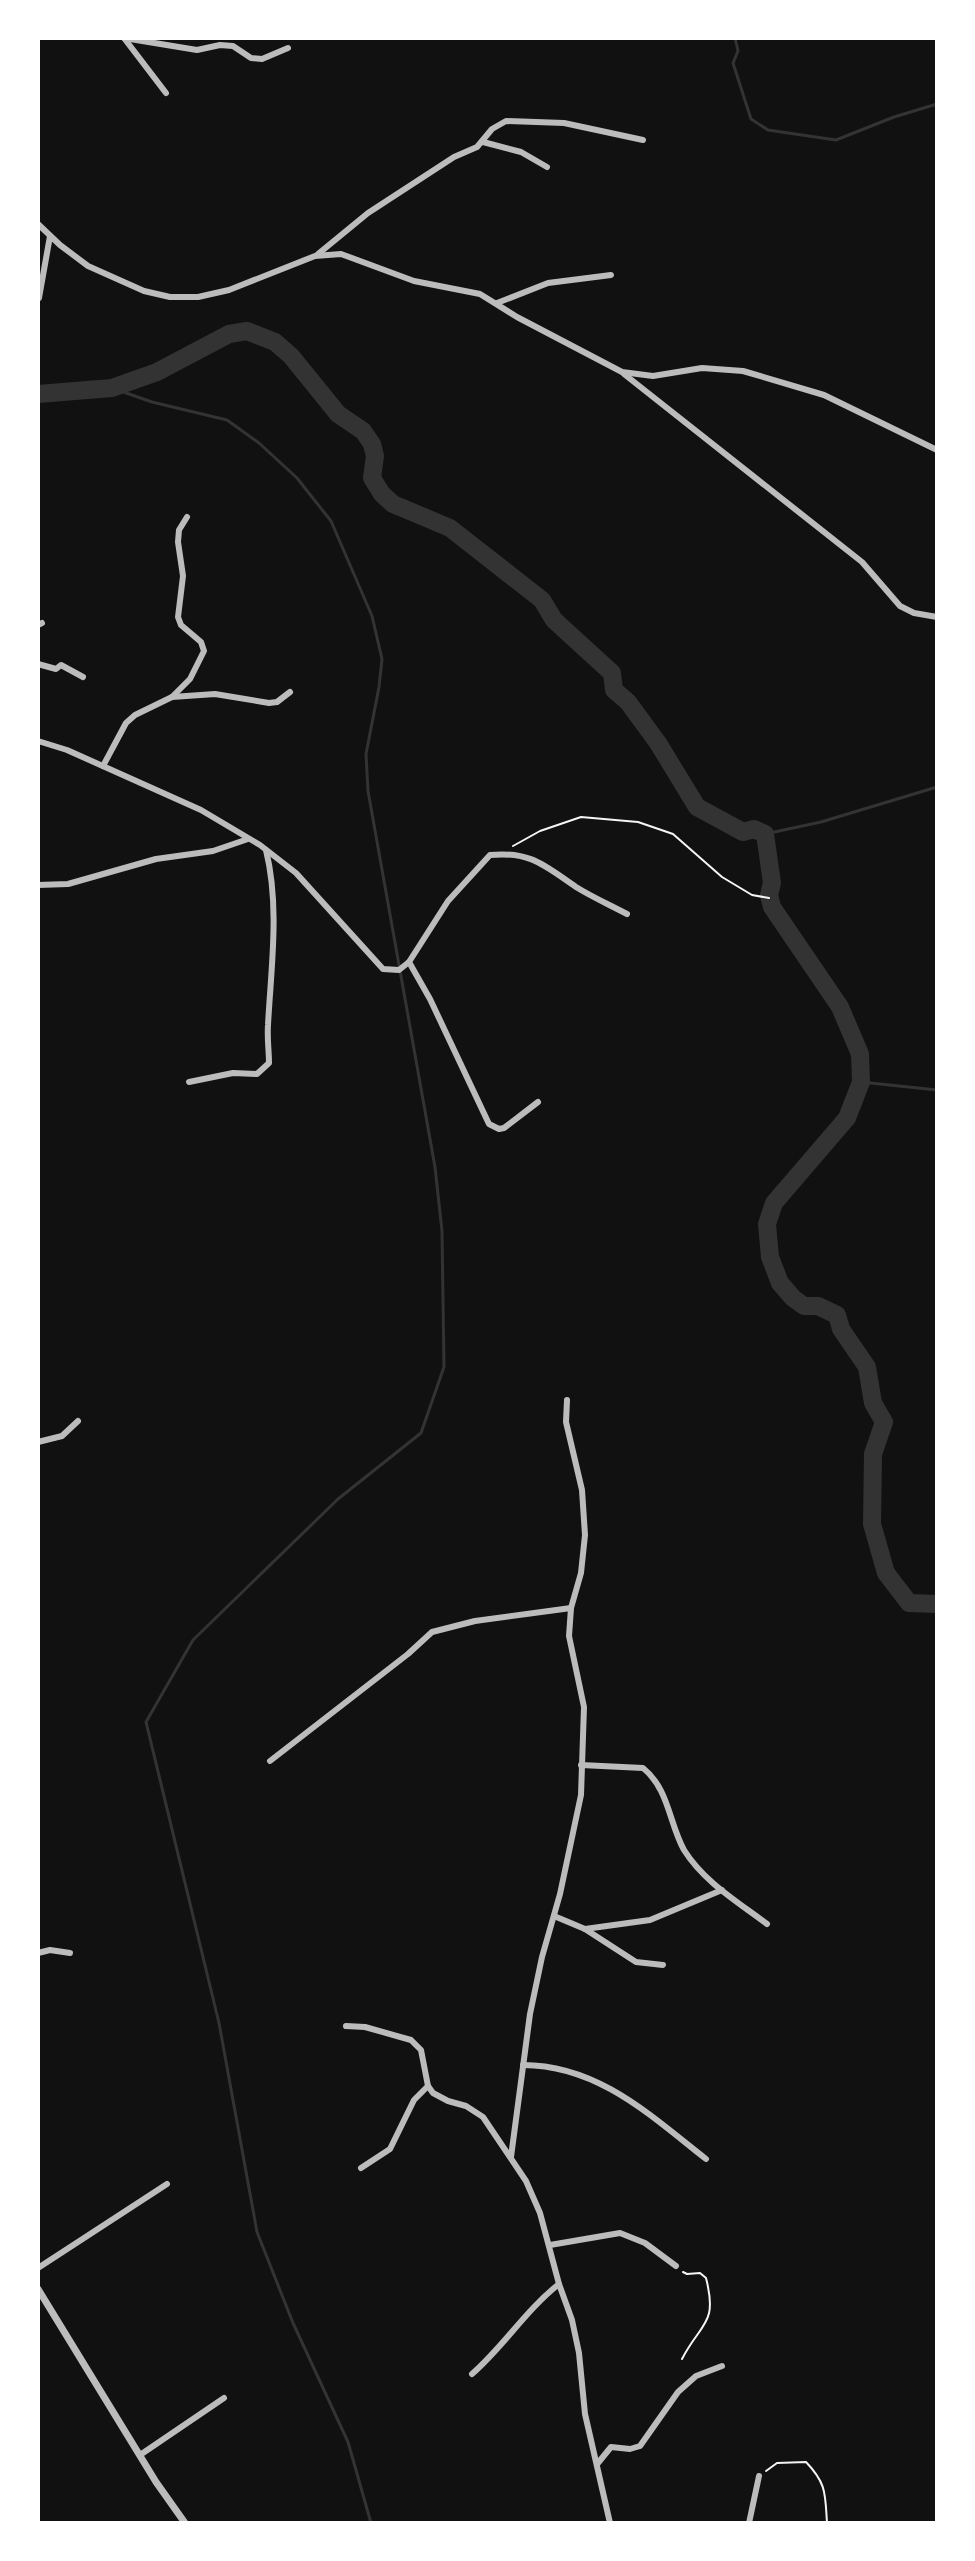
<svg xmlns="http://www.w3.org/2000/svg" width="975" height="2561" font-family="Quicksand,sans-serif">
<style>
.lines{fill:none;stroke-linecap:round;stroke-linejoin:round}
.stream{stroke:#333;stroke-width:3}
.river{stroke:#333;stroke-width:18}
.path{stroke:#f5f5f5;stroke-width:2}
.minor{stroke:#bcbcbc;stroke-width:6}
.tertiary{stroke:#bcbcbc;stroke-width:7}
</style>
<rect width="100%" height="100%" fill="#111"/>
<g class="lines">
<g class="stream">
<path d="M735,38l3,13 -5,12 18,56 17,11 68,10 58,-23 43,-13"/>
<path d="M112,388l40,14 75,18 32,23 38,35 34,43 41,95 10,43 -3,28 -13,67 2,37 67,376 7,64 2,136 -23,66 -83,66 -145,141 -47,82 73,301 38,209 36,91 55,119 23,81"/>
<path d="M765,834l56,-12 116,-35"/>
<path d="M861,1082l76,8"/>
</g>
<path class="river" d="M38,394l74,-6 45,-16 72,-38 18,-3 28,11 16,14 47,58 25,17 9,13 3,12 -3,22 10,16 11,10 57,24 92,72 12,20 58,53 2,17 14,12 30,41 39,64 46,25 11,-3 11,5 7,49 -3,12 3,12 68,100 20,47 1,28 -14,36 -73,85 -7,21 3,33 10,26 13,15 11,8h14l19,9 4,14 26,38 6,36 11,19 -11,32 -1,70 14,49 23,30 28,1"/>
<g class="path">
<path d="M513,846l27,-15 41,-14 57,5 35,12 49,43 30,18 17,3"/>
<path d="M682,2359c19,-37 36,-34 24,-81l-6,-5 -13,1 -4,-2"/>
<path d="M766,2471l11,-8 29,-1c21,22 19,32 21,61"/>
</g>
<g class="minor">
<path d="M124,38l73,12 23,-5 13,1 18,12 11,1 26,-11"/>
<path d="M124,38l42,55"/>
<path d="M483,142l38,10 26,15"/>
<path d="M38,224l22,21 28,21 56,25 26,6h28l31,-7 86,-34 26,-2 73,27 66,13 37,23 105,55 31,4 49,-8 41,3 81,24 113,55"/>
<path d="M318,254l50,-41 86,-56 23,-10 15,-18 14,-8 58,2 79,17"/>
<path d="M39,298l11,-62"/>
<path d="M497,303l51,-20 63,-8"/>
<path d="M624,374l238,188 38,44 14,7 23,4"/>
<path d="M38,625l4,-2"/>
<path d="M38,664l18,5 5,-4 22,12"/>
<path d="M172,697l18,-18 14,-28 -3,-9 -20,-17 -3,-8 5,-41 -5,-34 1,-12 8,-13"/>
<path d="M38,741l29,9 134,60 59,35 36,28 87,96 16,1 10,-8 39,-61 42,-46c41,-4 55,11 86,32 16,10 34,18 51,27"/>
<path d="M103,766l23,-43 9,-8 37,-18 43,-3 54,9 8,-1 13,-10"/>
<path d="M38,885l30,-1 88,-25 57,-8 35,-12"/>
<path d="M409,962l21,37 59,125 10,5 5,-1 34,-26"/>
<path d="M189,1082l44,-9 24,1 12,-11c0,-12 -2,-25 -1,-38 3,-57 12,-118 -2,-175"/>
<path d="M38,1442l24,-6 16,-15"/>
<path d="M270,1761l138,-107 24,-22 43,-11 96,-13"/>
<path d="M581,1765l62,3c26,21 26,55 41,82 20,32 54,52 83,74"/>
<path d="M554,1916l31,13 51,33 27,3"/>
<path d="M585,1929l65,-9 72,-30"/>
<path d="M38,1953l12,-3 20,3"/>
<path d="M346,2026l19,1 46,13 10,10 7,36 5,7 15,8 18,5 17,11 43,64 14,32 19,71 13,36 7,33 6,61 25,109"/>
<path d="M523,2065c75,0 128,51 183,94"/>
<path d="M511,2157l19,-143 12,-57 18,-63 21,-99 3,-88 -15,-71 2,-28 10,-35 4,-38 -3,-45 -16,-68 1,-22"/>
<path d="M361,2168l29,-19 24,-49 14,-14"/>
<path d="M550,2245l70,-12 25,10 31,23"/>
<path d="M38,2268l129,-84"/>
<path d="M472,2374c32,-28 53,-63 87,-90"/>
<path d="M140,2455l84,-57"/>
<path d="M598,2463l13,-16 19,2 10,-3 38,-54 18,-16 26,-10"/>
<path d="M749,2523l10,-47"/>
</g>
<path class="tertiary" d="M38,2289l118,193 29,41"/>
</g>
<rect width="975" height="2561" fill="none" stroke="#ffffff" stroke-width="80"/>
</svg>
